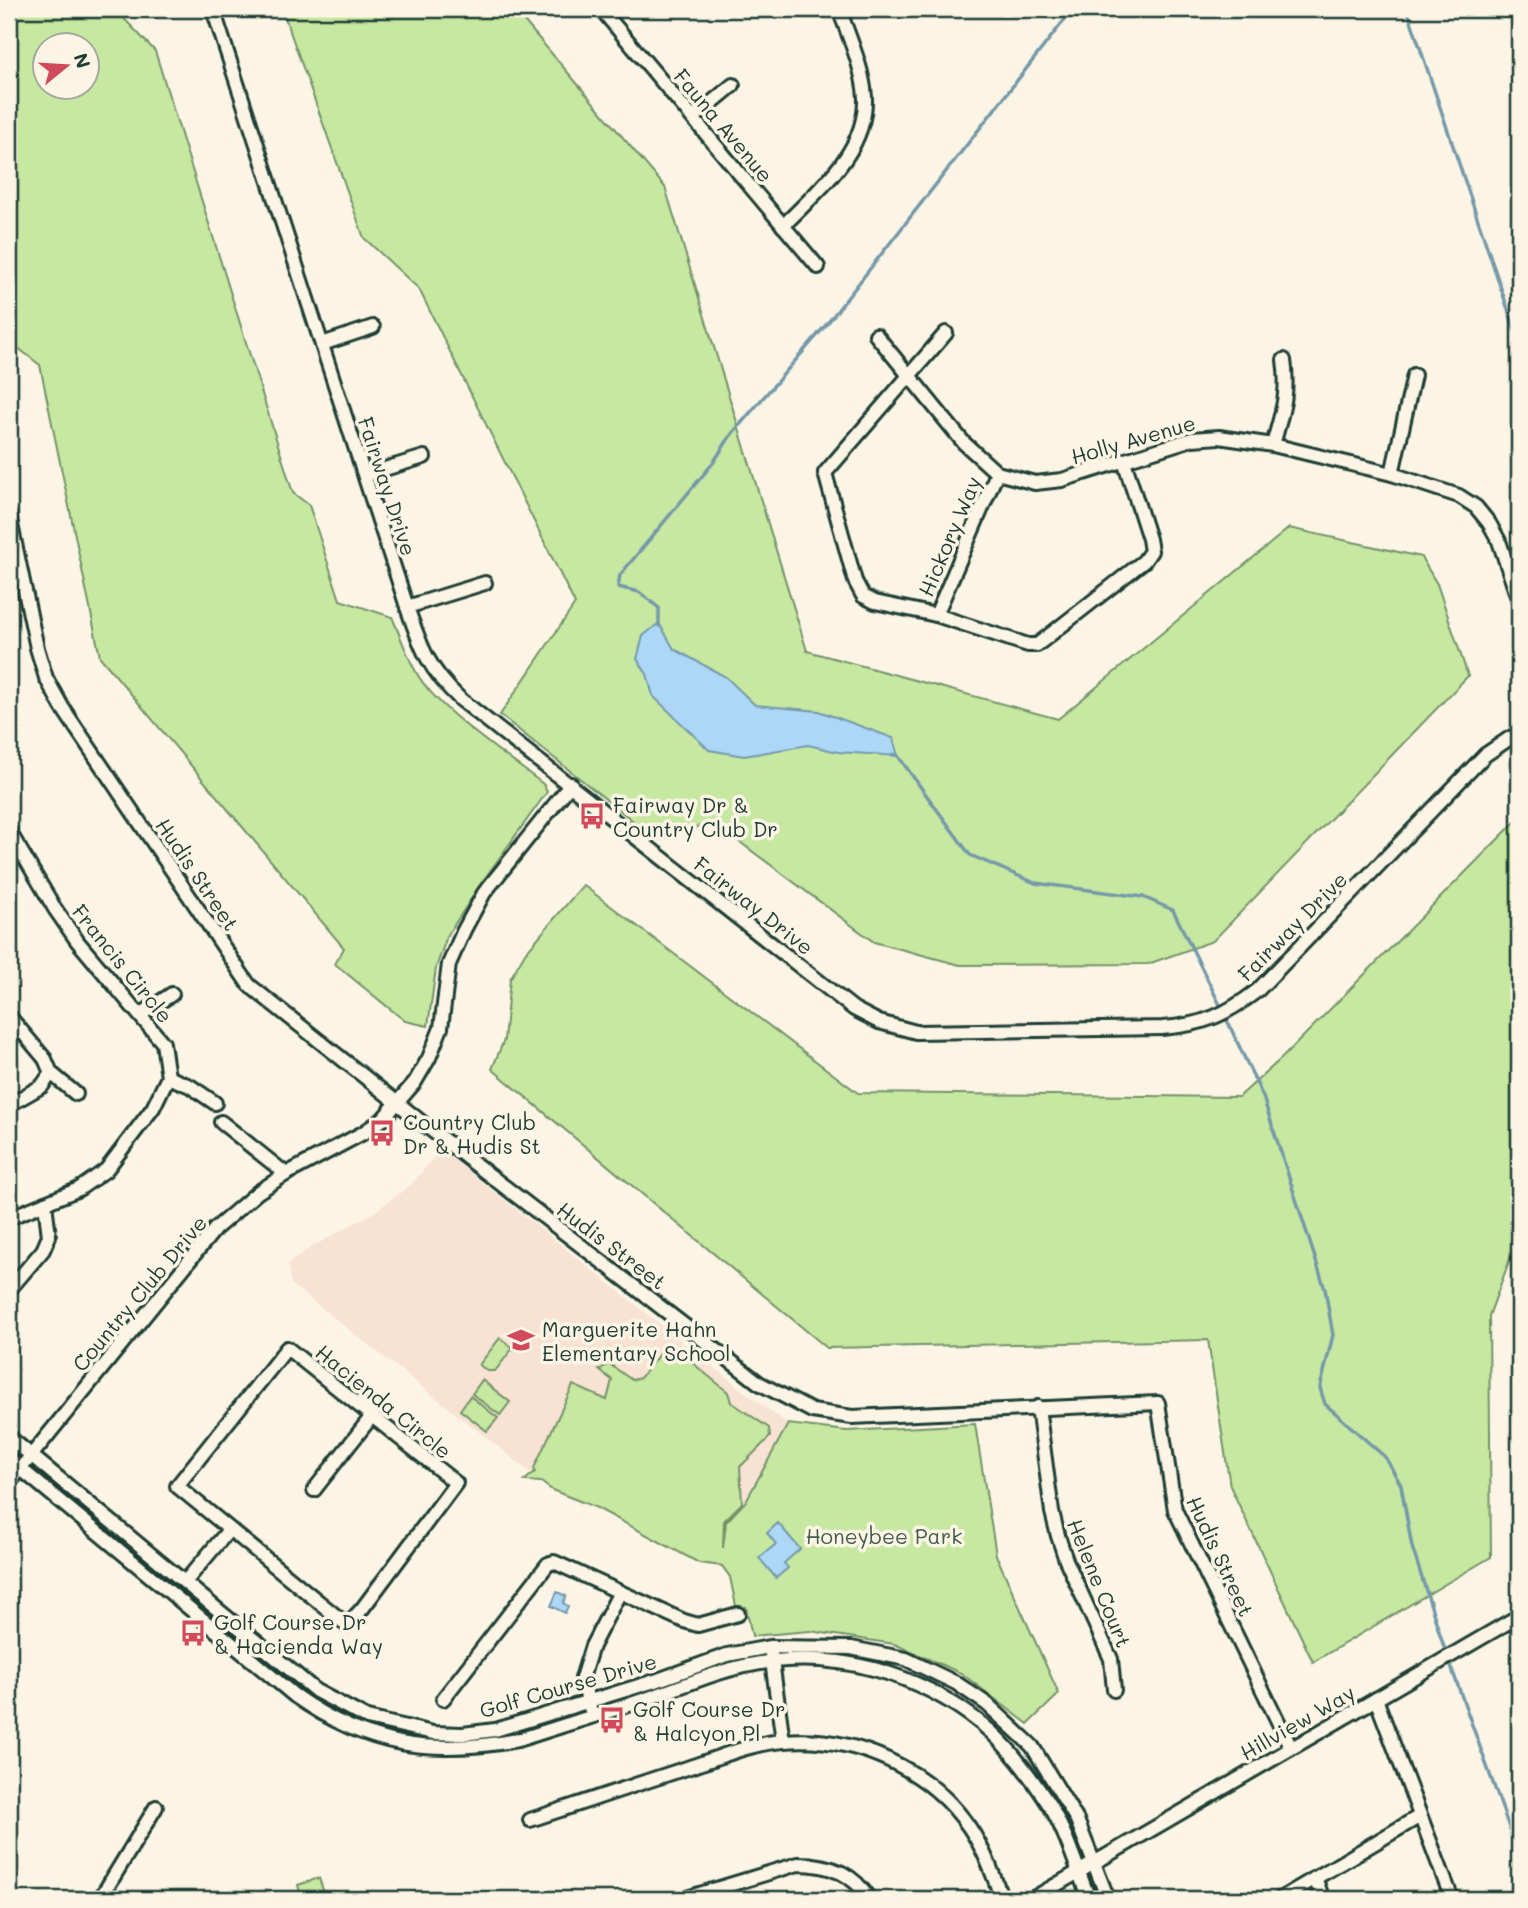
<svg xmlns="http://www.w3.org/2000/svg" width="1528" height="1908" font-family="Mali,sans-serif">
<style>
.built{fill:#f8e2d3}
.green{fill:#c7e8a1;stroke:#73926a;stroke-width:2;fill-rule:evenodd}
.water{fill:#acd7f7;stroke:#7499a9;stroke-width:2}
.lines{fill:none;stroke-linecap:round;stroke-linejoin:round}
.stream{stroke:#7499a9;stroke-width:3.5}
.minor-casing{stroke:#1f3d34;stroke-width:18}
.minor{stroke:#fcf5e5;stroke-width:12}
.labels{text-anchor:middle;dominant-baseline:central;stroke-width:7;stroke-linejoin:round;paint-order:stroke}
.street-label{font-size:21px;fill:#1f3d34;stroke:#fcf5e5}
.poi-label{font-size:21px;fill:#1f3d34;stroke:#fcf5e5;text-anchor:start}
.park-label{font-size:21px;fill:#415f4a;stroke:#fcf5e5}
</style>
<rect width="100%" height="100%" fill="#fcf5e5"/>
<filter id="ink" filterUnits="userSpaceOnUse"><feTurbulence type="fractalNoise" baseFrequency=".0143" numOctaves="2"/><feDisplacementMap in="SourceGraphic" scale="14" xChannelSelector="R" yChannelSelector="G"/><feConvolveMatrix kernelMatrix="1 2 1 2 8 2 1 2 1" color-interpolation-filters="sRGB"/></filter>
<g filter="url(#ink)">
<path class="built" d="M439,1151l14,8 297,237 38,28 -42,77 -20,21 -1,30 -190,-76 -244,-192 -3,-20 22,-16 63,-35 39,-29z"/>
<g class="green">
<path d="M9,9h106l40,42 138,442 16,12 31,95 52,17c9,20 16,43 27,60 24,37 88,79 124,107l4,8 -65,90 -35,54 -11,32 -8,58 -23,-5 -70,-57 9,-16 -244,-291 -60,-292 -31,-24zM46,46h42v42h-42z"/>
<path d="M282,9h232l151,178 142,464 251,68 231,-191 132,29 16,27 31,92 -255,265 -65,23 -188,1 -86,-23 -161,-120 -56,18 -157,-125 75,-111 -156,-315 -55,-51z"/>
<path d="M1517,820l2,8v406l-30,82 2,241 -178,105 -83,-176 -22,-146 -381,8 -335,-279 12,-29 6,-61 15,-26 58,-68 275,208 381,4 45,-41z"/>
<path d="M500,1338l13,10 -18,23h-7l-9,-6z"/>
<path d="M668,1343l60,49 3,10 38,26 1,9 -30,30 2,36 -18,18 -1,27 3,-26 20,-21 42,-77 59,7 128,-7 21,131 63,139 -31,30 -67,-51 -67,-29 -84,-13 -58,5 -6,-29 -10,-1 -6,-29 -8,-11 -23,-3 -102,-55 -45,-18 -11,-8 -17,-1 11,-9 -1,-4 39,-83 34,15 5,-20 -13,-10 10,-6 23,16 8,-2z"/>
<path d="M482,1380l28,22 -10,13 -28,-21z"/>
<path d="M470,1396l28,22 -11,13 -27,-21z"/>
<path d="M319,1878l7,21h-24l-4,-14z"/>
</g>
<g class="water">
<path d="M659,623l15,26 52,28 29,28 64,6 74,27 5,18 -60,-4 -30,-7 -64,11 -35,-6 -56,-54 -6,-22 -10,-15 6,-23z"/>
<path d="M778,1523l22,26 -16,14 4,5 -12,10 -17,-20 17,-14 -9,-11z"/>
<path d="M557,1592l9,4 -3,7 5,3 -3,7 -14,-7z"/>
</g>
<g class="lines">
<g class="stream">
<path d="M1407,9l112,333"/>
<path d="M659,626v-18l-20,-16 -21,-5 2,-12 93,-112 18,-28 95,-110 247,-316"/>
<path d="M893,754l5,2 72,99 65,28 108,14 30,13 49,99"/>
<path d="M1225,1016l38,81 62,192 8,46 -13,53 5,16 60,53 16,28 11,62 34,106"/>
<path d="M1449,1661l70,194"/>
</g>
<g class="minor-casing">
<g id="minor">
<path d="M213,9l194,598c14,40 21,62 53,92l394,310 25,13 37,10 246,-4c41,-3 64,-13 96,-38l227,-235 25,-17 9,-3"/>
<path d="M601,9l217,258"/>
<path d="M693,118l40,-33"/>
<path d="M783,226c35,-36 84,-74 82,-129 -2,-29 -16,-60 -26,-88"/>
<path d="M946,333l-121,140 30,108 8,15 12,6 61,13 92,30h9l107,-84 7,-10 -2,-12 -25,-78"/>
<path d="M876,335l88,108 33,30 38,10 27,-3 130,-41 27,-2 54,8 119,29 67,22 17,11 13,16 10,18 20,60"/>
<path d="M322,344l51,-17"/>
<path d="M1273,445c9,-33 16,-50 11,-85"/>
<path d="M1392,474l22,-99"/>
<path d="M365,475l59,-18"/>
<path d="M9,515l28,133 9,30 16,29 187,278 195,155 315,243 53,28 40,6 306,-14 17,107 116,238"/>
<path d="M407,607l78,-24"/>
<path d="M936,615l61,-142"/>
<path d="M9,831l46,78 23,33 85,101 5,34 -15,31 -47,62 -27,19 -70,29"/>
<path d="M140,1015l32,-21"/>
<path d="M9,1016l36,43 6,14 -9,13 -33,19"/>
<path d="M51,1073l25,21"/>
<path d="M168,1077l22,9 25,17"/>
<path d="M221,1122l65,52"/>
<path d="M9,1290l34,-40 6,-14 -4,-33"/>
<path d="M287,1348l169,135 -94,126 -15,16 -170,-139z"/>
<path d="M1038,1407l14,105 6,24 8,24 45,99 3,31"/>
<path d="M9,1437l307,254 51,27 66,15 30,1 32,-4 30,-9 133,-41 69,-25 43,-8 81,1 55,11 50,24 31,21 45,42 45,74 31,79"/>
<path d="M9,1459l286,237c72,51 137,60 223,44 43,-14 87,-27 131,-42 35,-12 69,-28 106,-34 80,-15 164,9 228,61 27,22 48,52 67,81 17,28 27,63 39,93"/>
<path d="M9,1483l206,-254 43,-37 28,-18 77,-41 20,-14 32,-37 14,-24 12,-30 8,-64 15,-34 20,-37 87,-109"/>
<path d="M314,1490l58,-74"/>
<path d="M185,1582l44,-52"/>
<path d="M771,1654l12,87"/>
<path d="M443,1699l105,-135 6,-2 66,30"/>
<path d="M1376,1699l76,200"/>
<path d="M590,1708l-8,-30 10,-32 28,-54 64,29 14,4 40,-11"/>
<path d="M530,1820c52,-17 104,-35 157,-52 31,-10 64,-25 97,-27 70,-6 145,27 185,86 15,22 24,47 33,72"/>
<path d="M1315,1878l8,21"/>
<path d="M100,1899l56,-92"/>
<path d="M683,1899l115,-35c29,0 56,9 71,35"/>
<path d="M1032,1899l487,-283"/>
<path d="M1280,1899l140,-83"/>
</g>
</g>
<use href="#minor" class="minor"/>
</g>
</g>
<defs>
<g id="bus-bare" transform="scale(2.1)"><path d="M-5-6H5V4H4V6H2V4H-2V6H-4V4H-5ZM-3.5-4V0h7V-4ZM-3.5 1.2v1.5H-2V1.2ZM2 1.2v1.5H3.5V1.2Z" fill="#d1495b" stroke="#fcf5e5" stroke-width="2.5" paint-order="stroke"/></g>
<g id="school-bare" transform="scale(2.1)"><path d="M0-5L7-2L0 1L-7-2ZM-4 1L0 2.5L4 1V4Q0 6-4 4Z" fill="#d1495b" stroke="#fcf5e5" stroke-width="2.5" paint-order="stroke"/></g>
</defs>
<g fill-rule="evenodd">
<use href="#bus-bare" x="592" y="816"/>
<use href="#bus-bare" x="382" y="1133"/>
<use href="#school-bare" x="521" y="1340"/>
<use href="#bus-bare" x="193" y="1633"/>
<use href="#bus-bare" x="612" y="1720"/>
</g>
<g class="labels">
<g class="street-label">
<text transform="translate(724 125) rotate(50)">Fauna Avenue</text>
<text transform="translate(1133 439) rotate(-16)">Holly Avenue</text>
<text transform="translate(388 486) rotate(72)">Fairway Drive</text>
<text transform="translate(949 536) rotate(-67)">Hickory Way</text>
<text transform="translate(198 874) rotate(56)">Hudis Street</text>
<text transform="translate(754 905) rotate(38)">Fairway Drive</text>
<text transform="translate(1292 926) rotate(-45)">Fairway Drive</text>
<text transform="translate(123 963) rotate(51)">Francis Circle</text>
<text transform="translate(612 1245) rotate(37)">Hudis Street</text>
<text transform="translate(139 1293) rotate(-50)">Country Club Drive</text>
<text transform="translate(384 1401) rotate(39)">Hacienda Circle</text>
<text transform="translate(1221 1556) rotate(65)">Hudis Street</text>
<text transform="translate(1100 1583) rotate(68)">Helene Court</text>
<text transform="translate(568 1685) rotate(-16)">Golf Course Drive</text>
<text transform="translate(1297 1722) rotate(-30)">Hillview Way</text>
</g>
<g class="poi-label">
<text x="613" y="804">Fairway Dr &amp;<tspan x="613" dy="24">Country Club Dr</tspan></text>
<text x="403" y="1121">Country Club<tspan x="403" dy="24">Dr &amp; Hudis St</tspan></text>
<text x="542" y="1328">Marguerite Hahn<tspan x="542" dy="24">Elementary School</tspan></text>
<text x="214" y="1621">Golf Course Dr<tspan x="214" dy="24">&amp; Hacienda Way</tspan></text>
<text x="633" y="1708">Golf Course Dr<tspan x="633" dy="24">&amp; Halcyon Pl</tspan></text>
</g>
<g class="park-label">
<text x="884" y="1535">Honeybee Park</text>
</g>
</g>
<rect width="1528" height="1908" fill="none" stroke="#fcf5e5" stroke-width="35"/>
<rect x="18" y="18" width="1493" height="1873" fill="none" stroke="#1f3d34" stroke-width="2.5" filter="url(#ink)"/>
<g transform="translate(66 66) rotate(72)"><circle r="33" fill="#fcf5e5" stroke="#a4ab9e" stroke-width="2"/>
<path d="M0-5L12 26L0 18L-12 26Z" fill="#d1495b"/>
<text y="-10" font-size="19" font-weight="bold" text-anchor="middle" fill="#1f3d34">N</text>
</g>
</svg>
